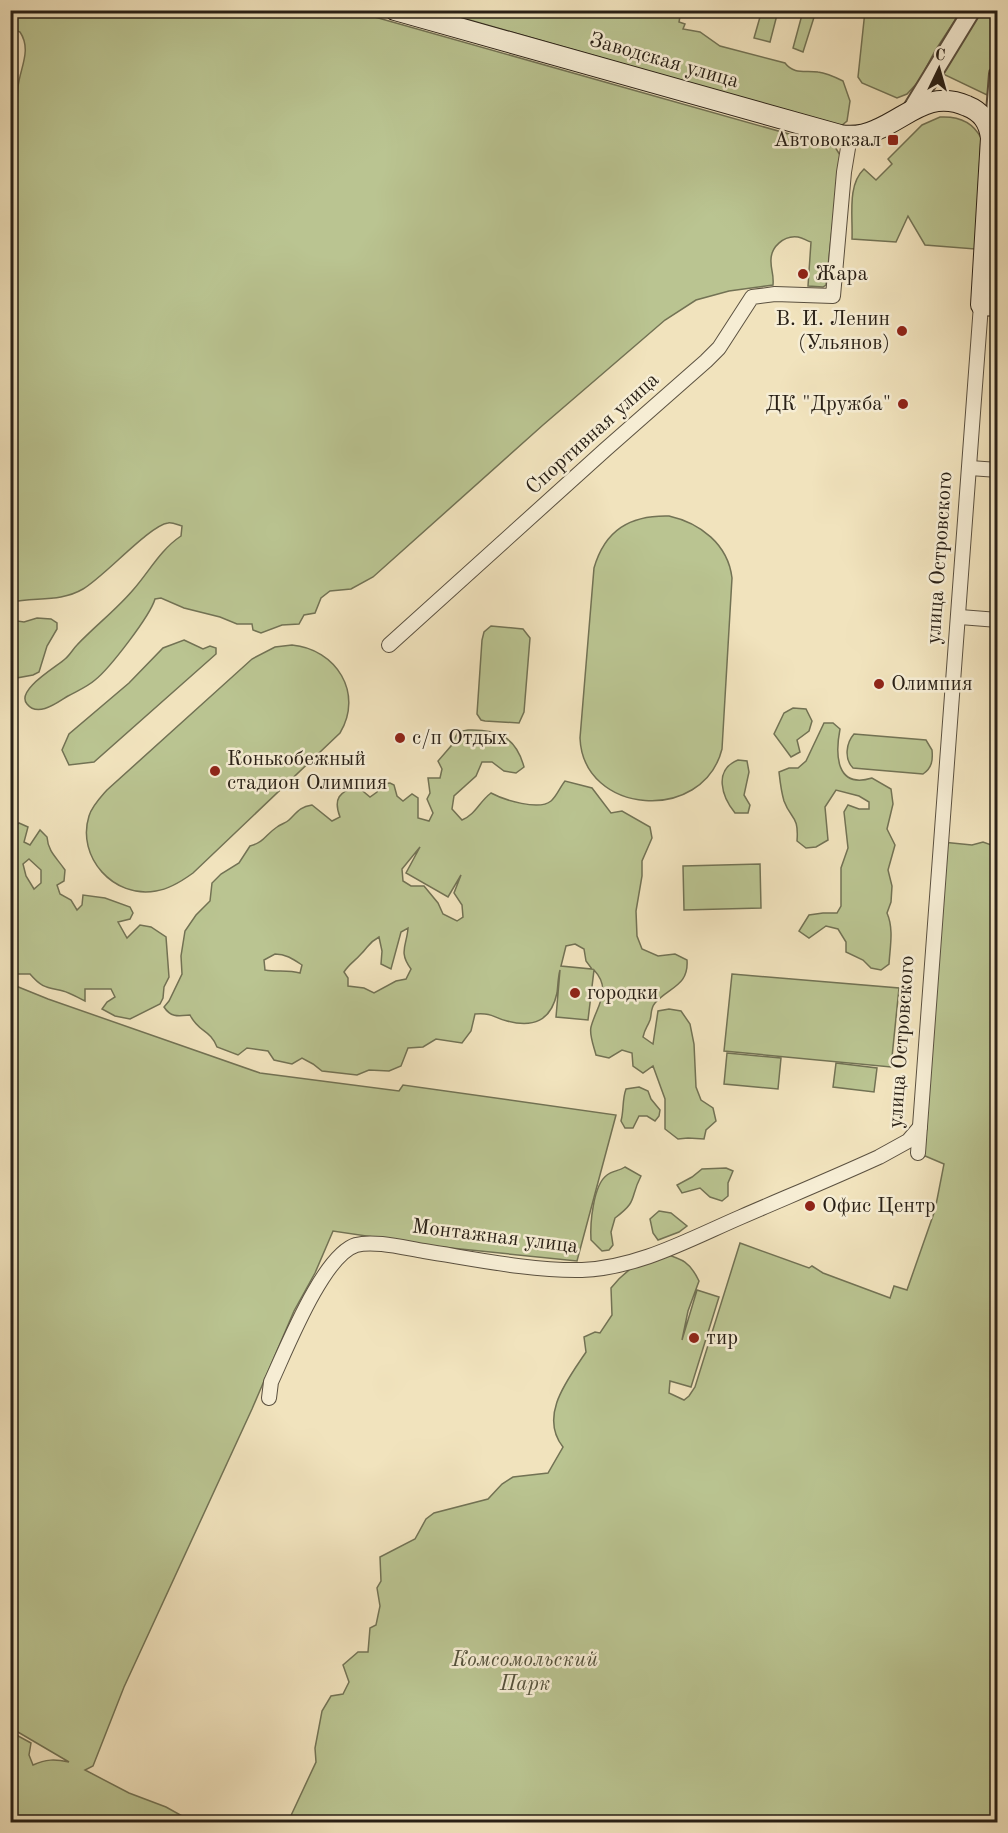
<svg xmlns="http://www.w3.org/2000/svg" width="1008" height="1833" font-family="'Old Standard TT',serif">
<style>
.green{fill:#bac491;stroke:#727254;stroke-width:1.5;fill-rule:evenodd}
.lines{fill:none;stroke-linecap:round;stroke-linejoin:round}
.minor-casing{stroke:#5b5140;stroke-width:16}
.tertiary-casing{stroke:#5b5140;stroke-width:20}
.secondary-casing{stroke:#292016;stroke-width:22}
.minor{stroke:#f6edd4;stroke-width:14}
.tertiary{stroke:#f6edd4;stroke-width:16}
.secondary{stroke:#f6edd4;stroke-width:20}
.poi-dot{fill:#8f2418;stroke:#f6edd4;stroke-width:2}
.labels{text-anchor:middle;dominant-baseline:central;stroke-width:5;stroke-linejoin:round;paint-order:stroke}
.street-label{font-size:21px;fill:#292016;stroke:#f6edd4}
.poi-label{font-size:21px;fill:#292016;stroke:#f6edd4;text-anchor:start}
.park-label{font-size:21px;font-style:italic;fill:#54513b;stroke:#f6edd4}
</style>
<rect width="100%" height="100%" fill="#f1e3bd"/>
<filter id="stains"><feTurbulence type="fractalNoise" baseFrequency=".00333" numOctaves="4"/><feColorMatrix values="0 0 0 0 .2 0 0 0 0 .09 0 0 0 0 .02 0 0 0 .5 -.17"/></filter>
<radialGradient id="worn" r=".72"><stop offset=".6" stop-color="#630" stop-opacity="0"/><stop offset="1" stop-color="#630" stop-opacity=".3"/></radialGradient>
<g class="green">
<path d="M350,10l485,137 5,8 -14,130 -3,2 -15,-1 3,-44c-5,-1 -7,-4 -13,-5 -14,-2 -28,10 -27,25 0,9 3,12 2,23l-44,6 -33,9 -31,20 -122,105 -170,152 -22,12 -21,2 -9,7 -6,15 -11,2 -5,9 -17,1 -21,8 -8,-3 -1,-6h-15l-17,-7 -36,-9 -23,-10 -6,1c-5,17 -45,69 -60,81 -8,7 -18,11 -27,16 -10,6 -30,22 -41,8 -12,-14 31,-38 38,-45 5,-4 8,-10 12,-14 18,-19 39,-35 56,-55 16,-18 27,-40 48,-54l1,-10c-4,-1 -10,-4 -14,-3 -18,2 -64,54 -85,66 -22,13 -47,8 -72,13l-1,-464c10,-20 6,-30 8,-51 2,-19 14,-37 2,-55l-9,-4v-17z"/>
<path d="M762,10l16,1 -8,31 -16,-4z"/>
<path d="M438,11h243l-2,11 6,2 -2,5 17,3 20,14 65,17c9,12 21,7 33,9 9,1 17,5 25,9l7,20 -3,20 -6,5 -29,-8z"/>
<path d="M803,11h13l-13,41 -10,-4z"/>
<path d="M865,11h96l-26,40 -16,30 -12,13 -10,4 -35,-15 -4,-6z"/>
<path d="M978,11h17l-5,73 -3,11 -46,-22z"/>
<path d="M940,117c18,-1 33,5 41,21l-6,111 -50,-4 -17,-29 -12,26 -44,-3c1,-23 -5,-54 12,-70l12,11 16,-16 -4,-5 34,-34z"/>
<path d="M669,516c31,7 59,28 63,62l-10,171c-19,75 -139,66 -142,-11l14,-170c11,-38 36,-53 75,-52z"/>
<path d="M37,618l14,1 6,4v6l-10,17 -8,26 -6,3 -22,4v-59l13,2z"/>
<path d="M491,626l32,3 7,9 -6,74 -5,11 -34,-2 -4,-1 -4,-6 5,-74 2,-8z"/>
<path d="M184,640l19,9 7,-3 6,2v6l-122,108 -25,3 -7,-15 7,-16 60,-51 34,-35z"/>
<path d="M292,645c44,4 72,48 48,88l-147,140c-11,8 -23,16 -37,18 -42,8 -80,-34 -67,-75 3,-10 11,-18 18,-26l145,-131 23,-12z"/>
<path d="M793,708l13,1 6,12 -3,10 -12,9 3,12 -9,5 -17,-23 10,-21z"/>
<path d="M824,723h9l7,6c-5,26 -4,60 32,49l19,11 2,15 -6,25 8,16 -7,25 4,16 -1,16 -4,11c7,16 3,34 2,51l-8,6 -10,-2 -8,-8 -17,-8v-10l-8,-13 -12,-3 -17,12 -10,-7 10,-16 14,-2h14l4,-7v-38l7,-20 -4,-36 4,-7 11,4h10v-7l-10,-6 -23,-6 -11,17 3,33 -12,7 -10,1 -9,-7c2,-26 -6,-21 -13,-40 -3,-10 -4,-20 -5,-29l10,-4h9l8,-7z"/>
<path d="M468,730c30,-1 48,7 56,37l-8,6 -12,-2 -12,-9h-10l-6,14 -22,20 -2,13 10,11c14,-6 17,-18 29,-27 13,7 48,18 60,8 6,-5 9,-14 14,-20l27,7 19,25 11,-2 28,16 2,11 -10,23v15l-6,35 1,25 5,13 16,7 17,-2 12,6c2,26 -18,27 -32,43 -5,6 -3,11 -5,17 -3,8 -5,8 -7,17l10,7 5,-33 11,-2 12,2 9,13 4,20 2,43 5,13 12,8 3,13 -10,9 -2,9 -16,-1 -10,1 -13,-10v-30l-12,-33 -10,7 -10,-7 -1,-13 -10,-3 -13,8 -13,-3c-2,-8 -7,-20 -5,-28 5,-20 22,-37 3,-57l-6,50 -32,-3 4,-47c-2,7 -2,15 -3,23 -6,28 -24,35 -50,28 -16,-4 -12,-8 -32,-7l-4,17 -9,12 -26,-4 -13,8 -15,1 -7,18 -12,5 -20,-1 -12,5 -35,-4 -9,-7 -11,-6 -10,6 -18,-4 -6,-9 -21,-3 -9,7 -21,-8c-7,-18 -18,-14 -27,-32 -11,1 -19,3 -26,-8l5,-6 13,-27 -1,-18 4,-25 11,-16 14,-14 2,-18 9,-9 18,-11 11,-17c15,-4 15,-11 27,-19 4,-3 9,-4 12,-7 9,-9 11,-13 23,-15l20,16 8,-4c-7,-18 -1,-26 18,-30l12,10 7,-5 5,-8 8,-1 4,2 3,11 6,5 9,-7 6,4v20l11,3 4,-8 -6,-14 3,-6 -2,-15h12l2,-9 -4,-8 13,-15 7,-14zM420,847l-14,26 42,24 13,-22 -7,18 8,12 1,12 -6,4 -14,-7 -5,-11 -14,-17h-13l-8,-5 -1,-12zM408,928c-1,17 -10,24 3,41l-5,10 -10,2 -22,12 -10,-5 -16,-2v-8l-4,-6c5,-8 11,-11 17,-18 8,-8 7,-11 18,-17l3,14 -1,13 10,5 10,-37zM575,944l9,5 2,12 6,8 -31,-3 5,-20zM275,954c11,0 18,5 27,11l-2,8c-12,-3 -23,-1 -35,-3l-1,-10z"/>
<path d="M854,734l72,6 6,10c1,10 0,18 -9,24l-70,-6c-9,-9 -7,-25 1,-34z"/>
<path d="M738,760l9,1 2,11 -5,23 6,10 -2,8h-13c-13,-16 -22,-43 3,-53z"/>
<path d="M19,823l9,4 -4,15 6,3 10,-15 7,7c1,15 10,21 18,33l-1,11 -7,4 3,9 11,6 6,10 5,-5 1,-10 22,3 25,9 3,6 -3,6 -12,3 9,16 13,-13 11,2 15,10 3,40 -5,10 -1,11 -3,6 -30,15 -15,-3 -13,-7 5,-7 8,-5 -4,-8h-26v12c-7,-3 -14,-8 -22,-10 -17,-4 -21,-3 -33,-17h-19v-144zM29,859l12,11v13l-7,6 -8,-13 -3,-12z"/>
<path d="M942,842l30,3 11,-3 11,4 3,-2v978h-709l28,-60 -1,-14 7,-37 9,-15 12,-2 6,-12 -6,-17 15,-13h10l2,-24 6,-3 4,-19 -3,-18 4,-7 -1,-24 35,-18 11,-20 8,-6 54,-14 14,-15 11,-7 35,-4 15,-26c-25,-32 6,-69 23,-95l-2,-15 11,-5 5,1 12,-18 -1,-27c14,-18 29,-26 48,-36 22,7 30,8 40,29l-11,30 -6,29 15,-50 22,7 -28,90 -21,-6 -1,12 15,7 5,-4 6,-9 45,-144 69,25 3,-2 11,7 67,25 4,-12 13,4 28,-80 9,-46 -26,-11z"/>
<path d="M760,864l1,44 -77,2 -1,-44z"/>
<path d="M732,974l167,14 -8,79 -167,-16z"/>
<path d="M11,984l37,15 212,74 139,18 4,-6 213,30 -39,146 -136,-14 -108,-16 -18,42 -21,38 -42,98 -128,278 -31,79 -8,4 44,23 37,14 27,15h-182v-90l20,11 -2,12 4,10c13,-6 22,-6 36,-3l-58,-34 -1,-50 3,-14 -3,-9z"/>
<path d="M727,1053l54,5 -3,31 -54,-5z"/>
<path d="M836,1063l41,5 -3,24 -41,-5z"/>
<path d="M639,1087l9,4 3,8 9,11 -1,6 -4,5 -8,-5h-8l-6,12h-8l-4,-7c3,-11 1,-21 5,-32z"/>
<path d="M625,1167l16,9c-12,23 -2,24 -26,42l-4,14 2,13 -4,5 -7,1 -11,-11c-1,-16 2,-55 16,-65 5,-4 12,-4 18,-8z"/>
<path d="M726,1168l7,3 -5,12v13l-6,5 -12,-4 -10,-9 -18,5 -5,-8 15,-8 10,-8z"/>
<path d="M659,1211l12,2 16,13 -8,6 -21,8 -5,-7 -3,-14z"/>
</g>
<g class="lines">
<g class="minor-casing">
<g id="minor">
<path d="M970,468l28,2"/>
<path d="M960,617l38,3"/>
<path d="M389,645l217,-196 100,-88 13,-13 33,-51 23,-3 58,2 11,-124 6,-36"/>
<path d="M918,1153l63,-848"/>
<path d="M269,1398l2,-16c15,-32 52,-127 85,-137 18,-5 49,3 68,6 51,8 107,20 158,19 56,-2 108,-31 159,-53 46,-20 92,-39 138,-60l29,-16 12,-14"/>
</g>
</g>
<g class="tertiary-casing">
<g id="tertiary">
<path d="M911,110l61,-100"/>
<path d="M993,138l5,-64"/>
</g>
</g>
<g class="secondary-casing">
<path id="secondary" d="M395,10l445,125c12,2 25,0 36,-5 32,-13 53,-41 91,-24 15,6 22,16 24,32l-10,167 17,1"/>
</g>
<use href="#minor" class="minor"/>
<use href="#tertiary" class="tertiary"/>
<use href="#secondary" class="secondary"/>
</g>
<g class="poi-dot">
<rect x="887" y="134" width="12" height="12" rx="3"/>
<circle cx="803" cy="274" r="6"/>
<circle cx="902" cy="331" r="6"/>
<circle cx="903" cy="404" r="6"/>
<circle cx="879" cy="684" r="6"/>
<circle cx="400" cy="738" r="6"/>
<circle cx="215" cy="771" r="6"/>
<circle cx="575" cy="993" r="6"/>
<circle cx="810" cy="1206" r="6"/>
<circle cx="694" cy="1338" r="6"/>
</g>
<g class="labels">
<g class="street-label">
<text transform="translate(664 61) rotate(16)">Заводская улица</text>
<text transform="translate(593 434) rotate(-42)">Спортивная улица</text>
<text transform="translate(940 558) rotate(-86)">улица Островского</text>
<text transform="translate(902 1042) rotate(-86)">улица Островского</text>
<text transform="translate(495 1237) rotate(7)">Монтажная улица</text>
</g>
<g class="poi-label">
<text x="881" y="140" text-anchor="end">Автовокзал</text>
<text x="815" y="274">Жара</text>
<text x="890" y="319" text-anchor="end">В. И. Ленин<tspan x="890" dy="24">(Ульянов)</tspan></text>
<text x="891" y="404" text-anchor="end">ДК "Дружба"</text>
<text x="891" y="684">Олимпия</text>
<text x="412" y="738">с/п Отдых</text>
<text x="227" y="759">Конькобежный<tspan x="227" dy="24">стадион Олимпия</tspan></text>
<text x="587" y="993">городки</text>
<text x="822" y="1206">Офис Центр</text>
<text x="706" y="1338">тир</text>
</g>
<g class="park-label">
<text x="525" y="1660">Комсомольский<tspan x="525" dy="24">Парк</tspan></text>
</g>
</g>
<rect width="1008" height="1833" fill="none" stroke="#f1e3bd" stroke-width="36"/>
<rect x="12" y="12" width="984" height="1809" fill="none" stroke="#292016" stroke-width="3"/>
<rect x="18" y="18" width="972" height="1797" fill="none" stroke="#292016" stroke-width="1.5"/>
<g transform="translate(939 69) rotate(5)" stroke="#f6edd4" stroke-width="4.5" paint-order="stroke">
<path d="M0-4.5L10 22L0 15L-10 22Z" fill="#292016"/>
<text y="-9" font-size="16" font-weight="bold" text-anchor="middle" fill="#292016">С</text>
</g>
<rect width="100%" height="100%" filter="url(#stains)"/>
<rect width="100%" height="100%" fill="url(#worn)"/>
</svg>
